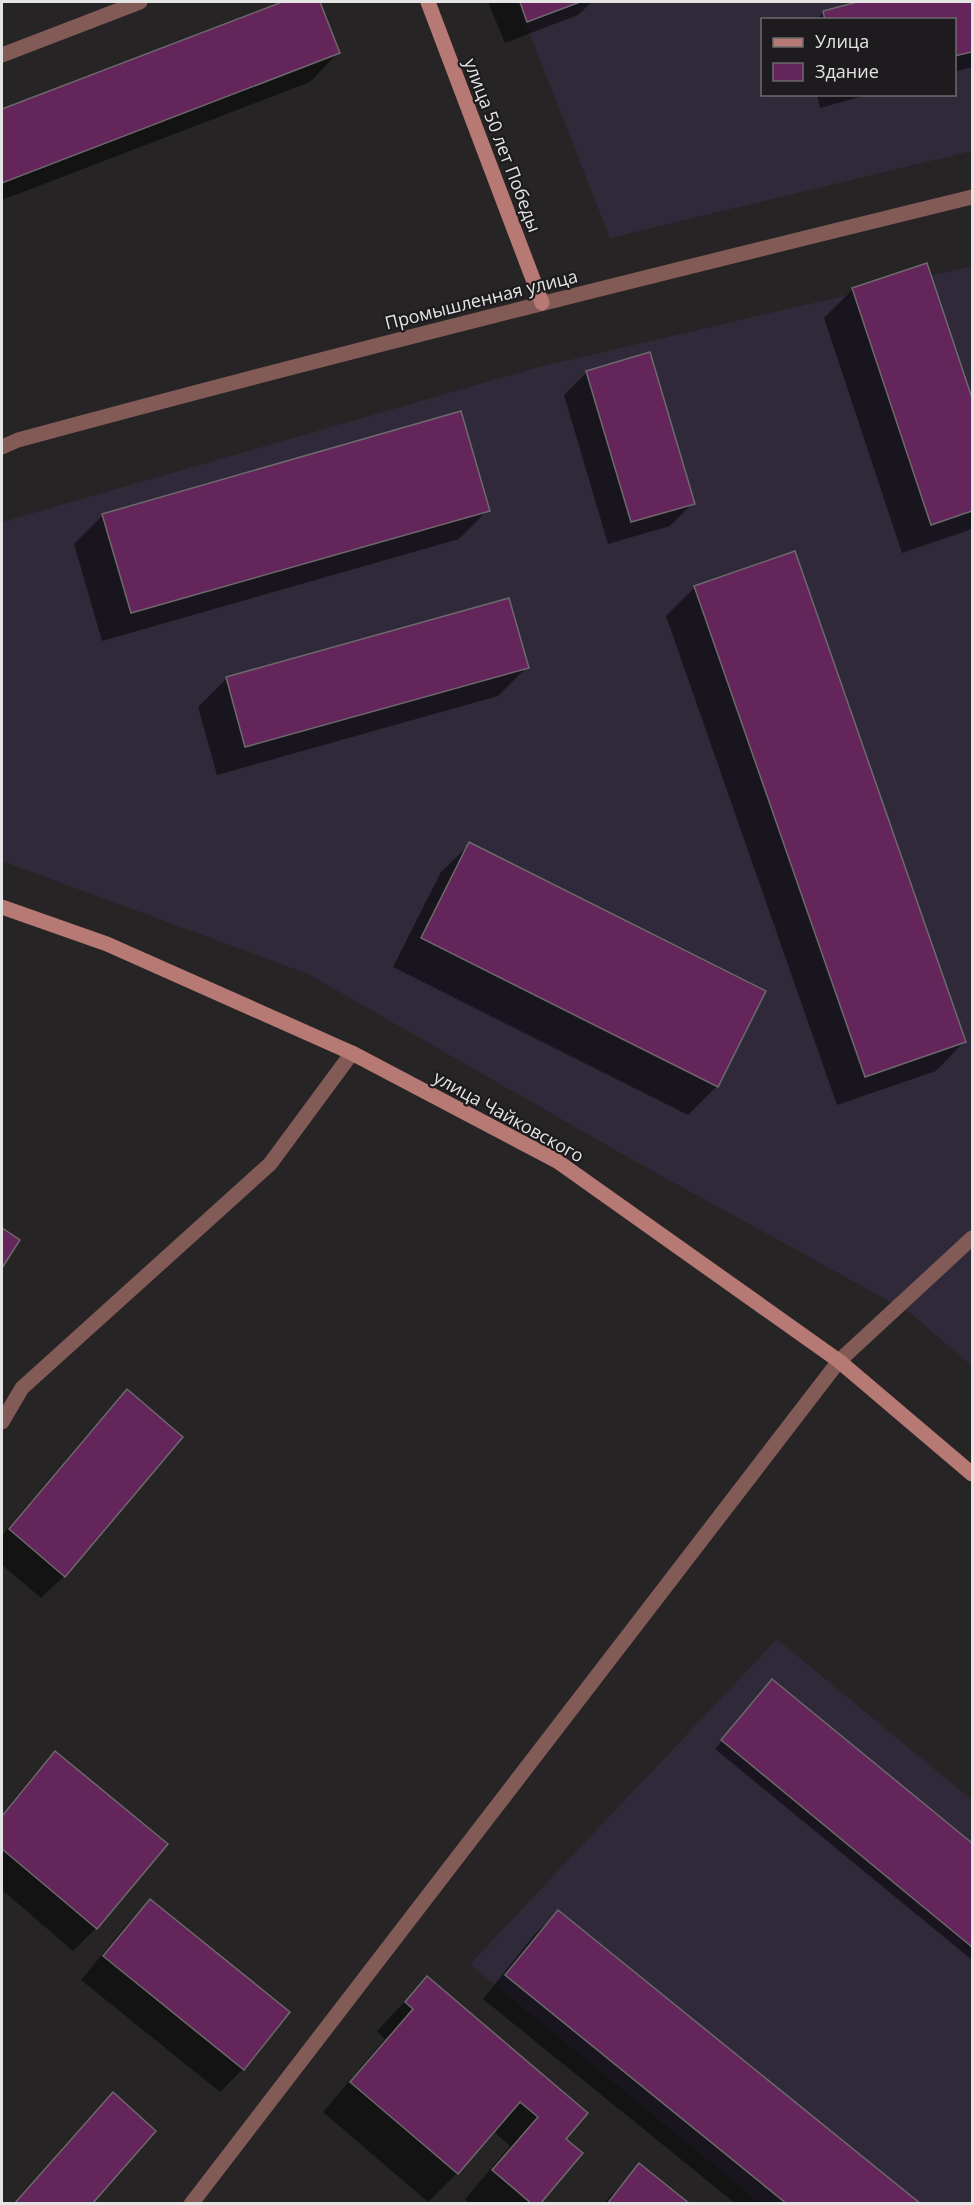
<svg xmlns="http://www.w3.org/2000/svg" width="974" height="2205" font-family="'Open Sans',sans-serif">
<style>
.industrial{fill:#2f2939;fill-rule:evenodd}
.shadow{fill:#0007}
.building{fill:#64255b;stroke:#6d696c;stroke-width:1.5}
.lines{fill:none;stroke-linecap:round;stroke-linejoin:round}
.lane{stroke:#825b57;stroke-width:15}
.street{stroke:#825b57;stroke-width:15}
.secondary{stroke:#b67973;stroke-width:15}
.labels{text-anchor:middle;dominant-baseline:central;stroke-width:4.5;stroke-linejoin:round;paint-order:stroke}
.street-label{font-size:18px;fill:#e5e4e5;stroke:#1d1b1d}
</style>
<rect width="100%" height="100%" fill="#272426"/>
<g class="industrial">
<path d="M517,2h455v149l-362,87zM762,20h192v74h-192z"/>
<path d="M972,266v1100l-63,-54 -278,-153 -323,-185 -306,-113v-339l537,-155z"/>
<path d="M777,1639l195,161v403h-212l-290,-239z"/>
</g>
<g class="shadow">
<path d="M286,2h33l19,51 -28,29 -308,118v-90z"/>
<path d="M488,2h104l-14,13 -73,28z"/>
<path d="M862,2h110v65l-18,5v-52h-138l8,-8z"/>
<path d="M817,94h54l-51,14z"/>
<path d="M926,265l46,137v127l-70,24 -78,-235 29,-29z"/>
<path d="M587,372l106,131 -23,23 -62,18 -44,-149z"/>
<path d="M488,510l-29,29 -357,102 -28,-97 29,-29z"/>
<path d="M695,587l269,455 -28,29 -99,34 -171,-489z"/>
<path d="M527,667l-29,29 -281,79 -19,-68 29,-29z"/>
<path d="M470,844l247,242 -29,29 -295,-148 48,-95z"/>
<path d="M127,1391l-63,185 -23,22 -39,-33v-30l103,-121z"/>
<path d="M772,1681l200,164v115l-257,-211z"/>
<path d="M55,1753l41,175 -23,23 -71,-61v-76l31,-38z"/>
<path d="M150,1901l138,112 -45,56 -23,23 -139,-112 46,-56z"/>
<path d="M558,1912l360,292h-182l-253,-205 52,-65z"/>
<path d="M427,1978l137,162 -26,64h-69l-4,-5 45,-53 -17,-15 -36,42 -29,29 -105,-90 62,-73 -8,-8z"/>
<path d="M113,2094l-23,110h-77l77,-87z"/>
<path d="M639,2165l49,39h-85z"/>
</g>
<g class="building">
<path d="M282,2h38l20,51 -338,130v-74z"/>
<path d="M520,2h60l-53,20z"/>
<path d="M857,2h115v50l-18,4v-36h-129l-2,-9z"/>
<path d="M927,263l45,135v113l-41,14 -79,-237z"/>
<path d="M650,352l45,152 -64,18 -45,-151z"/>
<path d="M461,411l29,100 -359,102 -29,-99z"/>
<path d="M795,551l171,491 -101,35 -171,-491z"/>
<path d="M509,598l20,70 -284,79 -19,-70z"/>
<path d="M469,842l297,149 -48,96 -297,-149z"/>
<path d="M2,1228l18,12 -18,28z"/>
<path d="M127,1389l56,48 -118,140 -56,-48z"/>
<path d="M772,1679l200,164v104l-251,-207z"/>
<path d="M55,1751l113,93 -71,85 -95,-80v-33z"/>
<path d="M150,1899l140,113 -46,58 -141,-114z"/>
<path d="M558,1910l363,294h-134l-282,-229z"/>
<path d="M427,1976l161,137 -22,26 17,14 -43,51h-8l-40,-34 46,-53 -18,-15 -62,72 -108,-92 63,-73 -8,-7z"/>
<path d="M113,2092l43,39 -64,73h-78z"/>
<path d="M639,2163l51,41h-83z"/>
</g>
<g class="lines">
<g class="lane">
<path d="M2,55l138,-53"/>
<path d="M2,1422l20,-34 248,-224 82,-111"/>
<path d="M191,2204l648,-843 133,-123"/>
</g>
<path class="street" d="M2,447l16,-7c317,-86 636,-165 954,-243"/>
<g class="secondary">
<path d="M428,2l114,301"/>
<path d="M2,907l105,37 245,109 205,108 282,200 133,113"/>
</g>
</g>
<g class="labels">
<g class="street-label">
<text transform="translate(503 145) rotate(69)">улица 50 лет Победы</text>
<text transform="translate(481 299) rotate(-14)">Промышленная улица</text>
<text transform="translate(509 1116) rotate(29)">улица Чайковского</text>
</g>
</g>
<rect width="974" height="2205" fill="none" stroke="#e5e4e5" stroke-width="6"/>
<rect x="761" y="18" width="195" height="78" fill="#1d1b1d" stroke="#6d6b6d" stroke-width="1.5"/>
<rect x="773" y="38" width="30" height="9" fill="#b67973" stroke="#6d6b6d" stroke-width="1.5"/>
<text x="815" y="48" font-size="18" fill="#e5e4e5">Улица</text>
<rect x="773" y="63" width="30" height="18" fill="#64255b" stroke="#6d6b6d" stroke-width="1.5"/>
<text x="815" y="78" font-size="18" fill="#e5e4e5">Здание</text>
</svg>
